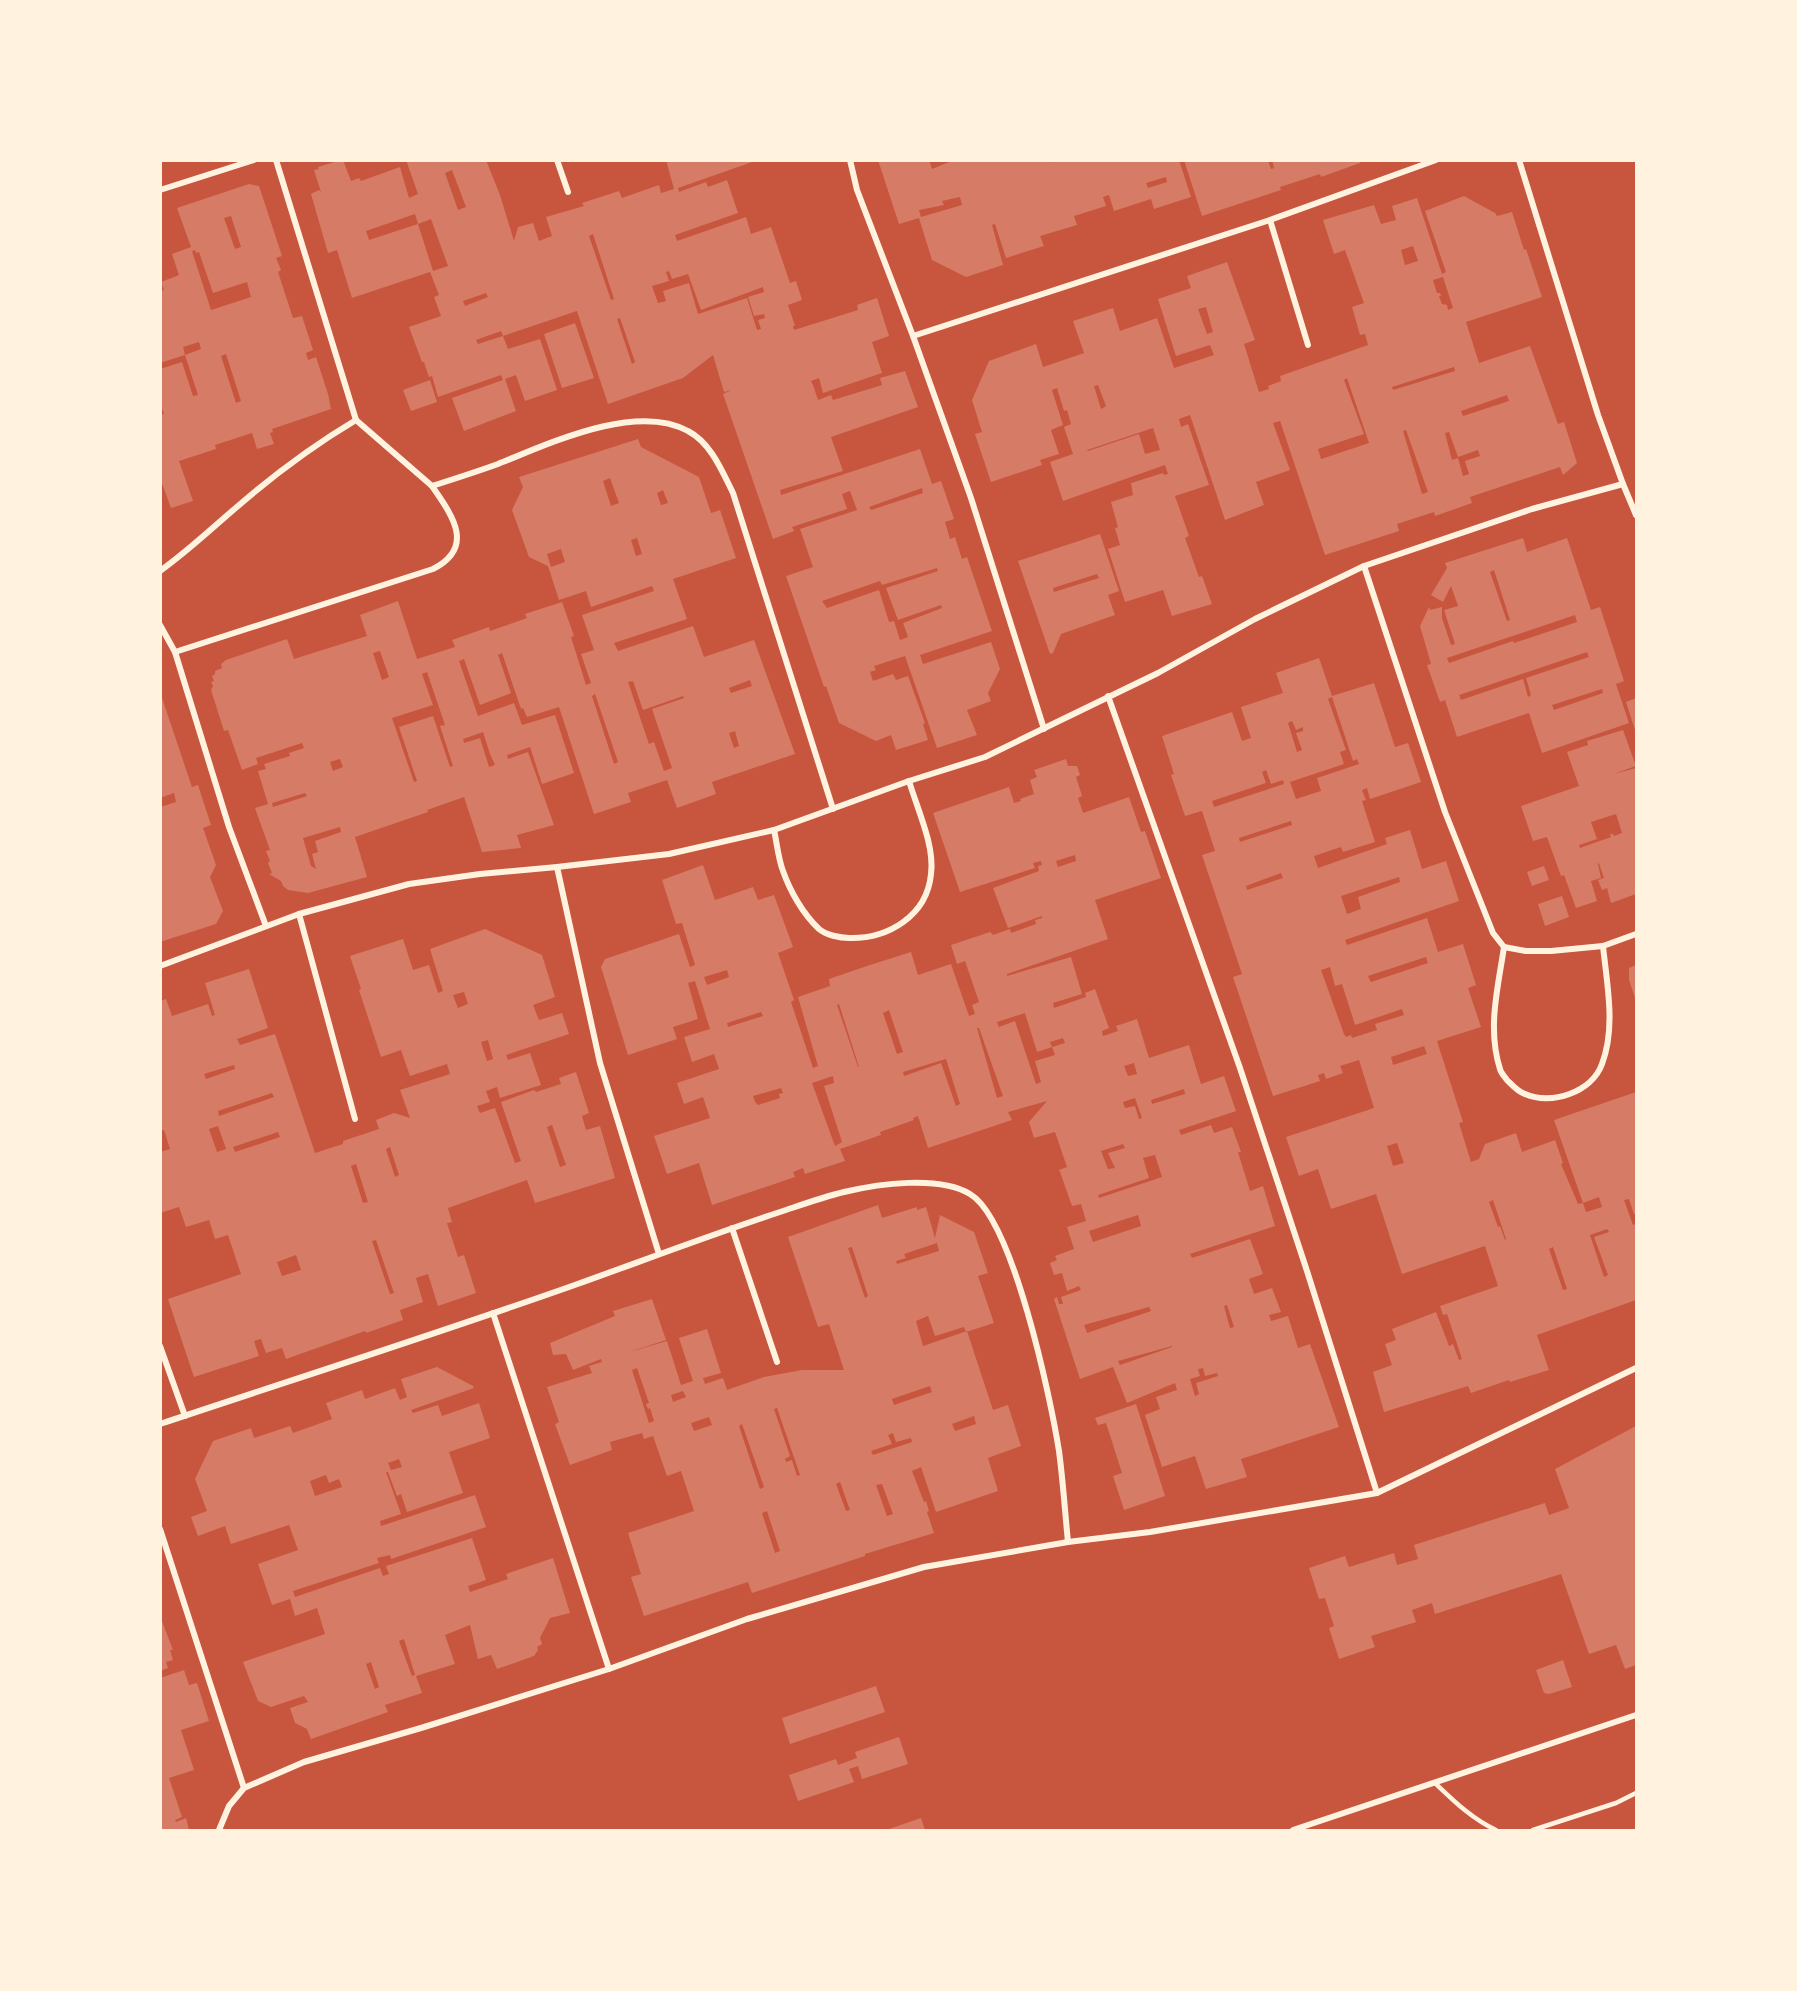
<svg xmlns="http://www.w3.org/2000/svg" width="1797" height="1991" font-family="'Work Sans',sans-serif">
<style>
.building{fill:#d67c66;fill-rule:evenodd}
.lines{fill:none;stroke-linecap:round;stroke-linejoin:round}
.service{stroke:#fff3e0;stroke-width:4.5}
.minor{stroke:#fff3e0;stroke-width:6}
</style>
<rect width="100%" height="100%" fill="#c8553d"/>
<g class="building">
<path d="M341,160h2l8,21 8,-3 2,3 39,-14 9,31 9,-4 -12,-34h80l14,35 14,46 4,-14 15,-4 6,18 13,-5 -6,-19 38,-11 -2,-3 37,-12 3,7 37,-13 2,8 13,-4 -8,-29h92l-80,28 1,4 27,-10 2,5 19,-7 11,33 -63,22 2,6 69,-24 5,17 20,-7 19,56 6,-2 6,19 -14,5 7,21h-2l1,4 64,-20 -1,-5 20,-7 12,38 -17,6 10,31 -59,20 -4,-15 -8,3 2,4 5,15 13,-5 2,5 49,-15 -2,-7 25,-7 13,36 -87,30 12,34 -63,19 1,5 139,-46 12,35 9,-3 13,38 -9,3 5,17 5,-2 7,22 5,-2 25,74 -72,24 3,9 68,-22 9,27 -12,24 3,8 -24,9 10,25 -40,13 -32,-92 -31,10 2,4 -6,2 3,9 20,-7 3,6 12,-4 17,47 -2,1 5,16 -32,10 -5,-15 -15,6 -37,-18 -13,-37 -2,1 -38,-111 27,-9 -13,-38 57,-19 -7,-19 -8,3 5,15 -55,18 2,4 -21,8 -50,-145 9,-4 -8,2 -11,-37 -30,23 -75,26 -31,-93 -74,25 5,13 32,-10 17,51 -32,11 -9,-26 -11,4 11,32 -52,20 -12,-33 51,-18 -2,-5 -63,22 -6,-21 -3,1 -5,-15h-2l-13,-35 32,-11 -7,-19 5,-2 -9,-23 -78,26 -15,-48 -9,3 -17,-59 8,-4 2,2 -7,-22 5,-1 -1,-2zM452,170l14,37 -8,3 -13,-37zM415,214l3,10 13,-5 17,47 -15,5 -15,-47 -49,16 -3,-9zM593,234l21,65 -3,1 -22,-64zM669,271l3,8 16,-5 13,36 62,-23 1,5 -16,5 6,19 10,-2 1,4 -7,2 3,9 -4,1 -10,-32 -49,16 -9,-31 -26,8 3,10 -8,2 -6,-17 17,-5 -3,-9zM486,293l2,4 -23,9 -2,-5zM620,318l15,44 -3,2 -15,-45zM501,331l2,5 -25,8 -2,-4zM922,488l1,5 -52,17 -2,-3zM937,568l1,3 -52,17 12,32 43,-15 1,3 -39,15 5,14 -8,3 -6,-19 -5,1 -10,-32 -52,18 -5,-7 58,-20 2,4z"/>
<path d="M878,160h51l3,9 22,-9h95v3l2,-3h41v2l5,-2h82l12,37 -37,12 -3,-10 -37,12 -5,-16 -6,2 3,9 -32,10 3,9 -37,11 4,10 -38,12 -11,-34 -3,1 11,40 -37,12 -34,-17 -13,-42 -20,6zM1166,177l1,5 -19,6 -2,-5zM960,197l2,8 -41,12 -2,-7 25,-5 -2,-4z"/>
<path d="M1184,160h84l3,9 3,-1 -2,-8h88v3l-39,14 -1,-3 -40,13 1,3 -79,26z"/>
<path d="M249,184l10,2 23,70 -6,2 5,12 -3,2 15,46 9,-2 11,34 -7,3 2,7 8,-3 12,37 3,15 -59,20 1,3 -3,1 4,11 -17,5 -5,-16 -37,12 1,4 -37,12 14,40 -22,7 -11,-30v-63l4,-1 -4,-11v-34l22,-7 11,34 5,-1 -13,-40 -25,8v-72l4,-1 -3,-8 18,-7 -7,-21 19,-7 -14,-39zM231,216l10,31 -6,2 -11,-31zM195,250l1,3 3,-1 14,41 34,-11 4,15 -40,13 -19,-59zM199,342l2,7 -16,6 -2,-8zM226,354l15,47 -5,2 -15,-47z"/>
<path d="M1464,196l31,17 2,3 15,-4 12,38 2,-1 16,48 -76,25 13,41 51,-17 28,78 6,-2 13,41 -14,12 -3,-8 -90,30 2,6 -37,13 -1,-4 -37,12 2,7 -74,24 -45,-134 -7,2 17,47 -34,12 8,23 -39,15 -35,-105 -11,4 2,8 7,-3 21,61 -34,11 14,40 -4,2 14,39 3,-1 10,28 -40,12 -9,-26 -38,12 -17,-53 12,-4 -5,-17 3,-1 -7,-25 22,-7 -2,-12 32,-10 1,2 4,-1 -3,-9 -102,36 -13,-39 23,-8 -9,-27 7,-3 -4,-14 -3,1 -7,-23 -5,2 11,35 -12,5 8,24 -19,6 2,5 -51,17 -16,-48 7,-2 -10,-32 17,-39 47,-17 7,23 41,-14 -11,-32 40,-13 7,23 37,-13 17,50 40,-13 -4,-10 -34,11 -18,-57 33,-11 -4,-12 40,-14 28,78 -11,4 15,48 10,-3 -1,-3 13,-5 -1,-5 88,-31 -3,-11 -5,1 -8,-28 12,-4 -19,-53 -11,4 -11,-34 51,-15 7,19 15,-4 -4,-14 25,-8 25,76 4,-2 -21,-61zM1413,246l5,15 -13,4 -4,-15zM1443,277l10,31 -5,2 -1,-5 -5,-1 -3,-8h2l-1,-3h-3l-4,-13zM1206,307l7,25 -6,2 -9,-25zM1454,367l1,4 -62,19 -1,-3zM1347,378l22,65 -48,16 -3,-10 46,-15 -20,-54zM1098,385l8,21 -5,3 -7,-23zM1507,395l2,6 -46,15 -2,-5zM1153,428l7,22 -15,4 -6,-20 -51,17 -1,-1zM1406,430l22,62 -6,2 -19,-63zM1449,432l9,25 20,-7 2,6 -15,5 4,13 -6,2 -5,-18 -6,2 -7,-27z"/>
<path d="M575,323l19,55 -32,10 -18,-54z"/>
<path d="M430,380l7,22 -26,9 -8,-21z"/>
<path d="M638,439l3,8 58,30 12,36 9,-3 16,48 -63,21 14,40 -73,24 4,8 75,-25 11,31 50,-17 41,114 -83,28 4,12 -39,14 -10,-28 -39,13 3,9 -37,12 -35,-107 -32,10 -4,-9 -2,1 -19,-56 -4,2 13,38 -31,12 -16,-46 -5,2 19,55 36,-13 8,22 33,-10 19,58 -32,11 -12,-37 -23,8 1,4 20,-7 26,73 -37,10 4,13 -39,4 -18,-55 -37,13 1,2 -73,25 12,40 -59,16 -20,-3 -5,-4 -2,-5 -12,-7 3,-1 -4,-10 2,-2 -4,-10 4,-1 -15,-42 13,-4 -10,-33 8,-2 -2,-5 26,-8 -1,-3 15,-5 -2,-5 -46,15 2,6 -16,6 -14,-40 -4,1 -13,-41 2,-4 -2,-4 3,-1 -2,-5 3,-2v-3l7,-3 -1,-4 5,-4 61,-21 7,20 73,-23 -7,-21 38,-14 19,58 38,-12 -3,-7 37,-13 1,4 37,-13 -2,-4 37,-12 12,34 -3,1 15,48 5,-2 -10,-29 13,-4 -12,-35 72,-24 -2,-5 -61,21 -5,-16 -27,9 -11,-34 -19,-9 -17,-47 11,-23 -4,-10zM610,478l9,25 -8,3 -8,-25zM663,490l5,13 -7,2 -4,-12zM637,538l5,16 -6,2 -5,-16zM561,549l4,13 -14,5 -4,-13zM380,651l9,26 -7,3 -9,-27zM427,672l18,53 -5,1 13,40 -3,1 -17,-51 -34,11 18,54 -3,1 -22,-64 41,-13 -11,-31zM750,680l2,6 -21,7 -2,-5zM633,681l10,29 40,-14 1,2 -32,11 20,59 -8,3 -10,-29 -5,2 -21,-62zM595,694l23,68 -4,2 -22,-68zM735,731l4,15 -5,2 -5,-15zM483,732l7,22 5,11 -6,2 -9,-29 -16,5 -1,-4zM340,759l3,8 -10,4 -3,-9zM305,793l2,3 -34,11 -1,-4zM340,827l1,5 -26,9 3,11 -6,2 4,15 -5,-3 -8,-28z"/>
<path d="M1100,534l19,57 -11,4 7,20 -54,19 -8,19 -3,1 -32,-93zM1097,574l2,4 -45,14 -1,-4z"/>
<path d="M1523,538l4,14 40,-14 24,72 9,-3 24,74 -8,3 13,39 -87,30 -13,-40 -72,24 -12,-37 -5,2 -13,-37 4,-1 -11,-38 9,-19 1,3 12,-3v11l9,27 4,-1 -11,-34 14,-4 -7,-20 -8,16 -12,-7 16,-27 -2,-5zM1494,570l16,50 -3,1 -17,-49zM1575,615l2,7 -63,21 -1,-2 -64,22 -2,-5zM1587,652l2,5 -63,21 5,17 -3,2 -5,-18 -62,21 -2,-5zM1602,689l1,4 -49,17 -2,-5z"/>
<path d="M1319,658l13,38 42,-13 21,64 13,-4 13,39 -51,17 -3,-11 -5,2 4,10 -4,1 13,41 -32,10 -2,-5 -27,9 4,12 69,-24 -2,-6 25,-8 12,39 24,-8 13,40 -114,39 2,5 80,-27 11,34 25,-8 13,41 -8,3 13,39 -44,14 26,81 -4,1 12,39 8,-3 6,-15 31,-11 6,19 33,-12 8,23 -2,1 17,40 5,-1 3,9 16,-5 -3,-10 -16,6 -29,-83 82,-28v122h-2l-5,-15 -5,1 9,25 3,-1v76l-99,35 12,35 -39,12 -1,-2 -38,13 -3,-7 -84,26 -11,-40 19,-7 -7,-21 11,-4 -4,-11 44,-17 13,34 4,-2 6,16 3,-1 -15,-45 -4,1 -3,-9 58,-20 -13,-40 -83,28 -26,-80 -45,15 -13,-40 -19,7 -13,-39 88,-29 -15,-48 -19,6 3,7 -17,6 -2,-6 -6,2 2,6 -47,15 -40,-119 9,-3 -40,-119 13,-4 -13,-40 -17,5 -14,-41 3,-1 -12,-38 70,-24 10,29 9,-3 -10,-31 42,-14 -7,-20zM1332,697l21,64 4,-2 2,5 -42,14 4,13 -25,8 -6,-17 54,-18 -4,-12 6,-2 -18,-51zM1292,721l4,9 7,-3v4l-7,2 6,17 -5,2 -9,-29zM1266,770l5,14 12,-4 1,4 -70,23 -2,-6 54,-18 -4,-11zM1291,821l1,4 -52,17 -1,-4zM1281,873l2,5 -36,12 -1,-4zM1399,877l1,5 -42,15 3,12 -14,5 -6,-18zM1426,957l2,6 -57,19 -3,-6zM1330,967l5,19 7,-2 13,41 47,-16 2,6 -29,9 2,6 -25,8 -1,-3 -5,2 -2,-3 -23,-64zM1424,1046l3,8 -34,11 -2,-8zM1397,1143l7,20 -11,3 -6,-20zM1493,1200l13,39 -1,1 -5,-14 -2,1 -9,-25zM1607,1229l2,3 -15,5 14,38 -4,2 -14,-42zM1553,1247l14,42 -4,1 -14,-41z"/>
<path d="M161,695l31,92 6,-2 13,40 -8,3 13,37 -6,12 13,34 -7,13 -56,18v-135l16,-5 -2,-9 -14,5z"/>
<path d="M1636,698v35l-10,-31z"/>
<path d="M1623,730l13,36 -23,8 23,-6v126l-25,9 -4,-15 -5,2 -4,-10 6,-2 -5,-15 -1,1 3,14 -10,3 6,20 -21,7 -12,-33 -3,1 -14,-39 -14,4 -12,-35 58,-20 -12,-34 21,-7 -1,-4zM1616,814l6,19 -8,3 -1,-2h-3l1,3 -31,11 -1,-3 18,-6 -6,-17z"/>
<path d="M1066,759l2,7h9l3,9 -4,2 6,19 -4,2 5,15 46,-16 12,35 4,-1 16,47 -66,22 13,39 -101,35v2l64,-19 11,37 -29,9 1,5 32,-11 -1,-4 10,-4 14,39 -7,3 1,5 15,-5 -2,-5 21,-7 12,39 40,-13 12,39 23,-8 12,35 -57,19 2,5 30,-10 3,8 18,-6 9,25h-3l12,39 13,-5 12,40 -85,28 2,4 58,-19 13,35 -14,5 5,15 18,-6 9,24 -12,3 2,6 17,-5 10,32 12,-4 29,83 -98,32 6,18 -41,12 -11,-33 -33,11 -17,-52 15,-6 -4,-12 21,-7 -2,-7 -48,20 -14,-36 -33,12 -26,-80 3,-2 2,7h4l-2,-7 20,-7 -2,-4 -12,5 -5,-18 -8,2 -4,-12 7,-3 -2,-4 19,-7 -7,-22 19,-6 -5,-17 -9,2 -12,-34 -1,-2 8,-3 -12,-35 -21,6 -5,-16 18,-21 -39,11 4,8 -84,28 -10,-32 -5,2 1,2 -34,12 1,3 -41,14 5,12 -40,13 -2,-6 -10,4 2,5 -83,28 -13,-42 -32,11 -13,-38 56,-18 -7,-21 -19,7 -7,-21 42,-14 -5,-15 -22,8 -8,-25 26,-8 -15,-48 -7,2 10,36 -25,8 4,12 -49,16 -27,-88 4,-8 74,-25 11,33 5,-2 -13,-42 -6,1 -14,-44 41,-15 12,35 38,-13 5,13 16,-5 19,52 -15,6 16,47 -3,2 22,66 5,-2 -20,-69 32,-11 -1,-7 38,-13 44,-14 7,23 33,-11 18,52 6,-2 -3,-9 7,-3 -14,-41 -8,3 -6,-19 39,-13 3,3 17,-6 1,4 25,-9 -1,-4 7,-2v-2l-34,12 -15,-40 46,-17 -1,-5 4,-1 -1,-4 -8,2 2,5 -75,24 -27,-79 76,-26 5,16 7,-2 -1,-2 14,-5 -4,-14 7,-3 -3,-7zM1075,855l1,6 -18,6 -2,-6zM727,970l2,7 -22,8 -3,-8zM839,1004l20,63h-1l-21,-62zM889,1010l14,42 -6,2 -14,-41zM761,1012l2,4 -35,11 -1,-4zM1025,1013l12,39 15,-5 -2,-5 13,-4 2,5 -13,4 3,8 -20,6 6,21 -5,2 -21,-63 -16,6 -2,-5zM977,1028h2l24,68 -6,2zM946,1059l14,45 -4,2 -15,-43 -37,13 -1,-4zM1134,1063l3,11 -9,2 -4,-10zM833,1076l1,7 -10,3 18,56 -7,4 -23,-63zM781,1088l2,5 -4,1 1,4 -22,7 -3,-3 -2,-6zM1184,1089l1,5 -33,10 -1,-4zM1135,1098l7,20 -3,1 -4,-13 -10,2 -2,-6zM1123,1144l2,4 -17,5 7,15 -7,1 -7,-18zM1155,1155l7,22 -63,21 -1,-3 51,-17 -6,-20zM1138,1215l3,11 -48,16 -4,-11zM1227,1305l7,22 -4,1 -6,-22zM1149,1307l2,4 -64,22 -3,-8zM1172,1346v1l-52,18 -2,-4zM1203,1368l2,8 12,-3 1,3 -22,7 3,11 -4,2 -5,-17 10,-3 -2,-7z"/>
<path d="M1544,866l5,14 -17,6 -5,-14z"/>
<path d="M1562,896l7,21 -24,9 -7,-22z"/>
<path d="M485,929l57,26 13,42 -22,8 6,15 23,-7 7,21 -63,21 2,5 22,-7 11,32 -41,13 -3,-11 -11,4 4,11 -13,4 3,7 15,-5 20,55 6,-2 -20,-59 33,-12 2,2 25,-8 -2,-6 17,-6 13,41 -7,3 4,14 14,-4 15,52 -80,25 -8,-23 -79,28 4,14 -5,1 11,34 6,-2 12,38 -38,13 -10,-32 -12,4 7,24 -23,8 3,10 -37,13 -1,-2 -79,28 -4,-11 -16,5 -5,-14 -7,2 5,15 -65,21 -26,-78 73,-25 -13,-39 -13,4 -6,-19 -23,7 -7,-20 -19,6v-61l10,-3 -6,-19 -4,1v-130l6,-2 6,17 36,-12 4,12 3,-1 -10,-32 44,-14 19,59 -31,11 3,6 35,-11 40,119 28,-9v-3l36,-12 -3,-9 18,-7 16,5 -10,-28 50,-16 -3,-10 -37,12 -9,-26 -20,7 -22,-67 2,-1 -11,-33 53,-17 10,31 16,-5 9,28 5,-2 -13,-42zM464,992l4,12 -10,4 -5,-13zM488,1040l5,19 -6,2 -6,-19zM234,1065l1,4 -29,10 -2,-5zM272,1093l2,4 -55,19 -1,-5zM552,1125l14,40 -6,2 -13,-40zM218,1126l8,23 -9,3 -8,-23zM278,1132l2,5 -45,15 -2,-5zM390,1147l9,28 -4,2 -9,-28zM356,1164l12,38 -5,1 -12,-37zM376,1240l18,53 -4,1 -18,-53zM296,1255l5,15 -19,6 -5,-14z"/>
<path d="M1636,965v36l-7,-21v-12z"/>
<path d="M878,1205l4,13 35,-11v3l9,-3 9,31 5,-23 34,17 14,41 -10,3 16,47 -28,9 -2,-5 -29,9 -7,-20 -12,5 7,25 44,-15 26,79 15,-5 13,41 -33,12 10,33 -62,21 -15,-45 -9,4 12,31 2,-1 3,10 -2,1 7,21 -69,21v2l-113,37 -4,-11 -104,34 -13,-39 10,-3 -13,-41 66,-22 -13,-40 -14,5 -14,-40 -9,3 -2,-6 -32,9 2,8 -42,15 -15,-41 4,-2 -12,-35 45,-14 -3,-7 13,-4 -1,-3 -28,11 -7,-16 -13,1 -3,-12 65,-27 -2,-5 39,-12 14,41 -40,13 41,-12 14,44 12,-4 -14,-43 28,-9 14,44 -18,5 2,6 18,-6 4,12 37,-13 38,-7h42l-15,-46 -11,3 -30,-90zM937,1243l2,8 -42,13 -1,-3 10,-3 -2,-4zM852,1247l16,49 -3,2 -17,-50zM637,1368l12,35 -3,1 2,5 2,-1 4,13 -5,2 -17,-53zM930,1386l2,6 -38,13 -2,-6zM683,1391l3,6 -13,5 -2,-7zM777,1408l23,67 -3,1 -5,-16 -6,2 -1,-3 5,-3 -16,-47zM974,1416l2,8 -21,7 -3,-7zM709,1417l3,8 -18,6 -3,-8zM742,1424l22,63 -4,2 -21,-63zM893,1433l3,9 15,-4 1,4 -39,13 -2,-4 21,-7 -4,-9zM840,1482l10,28 -4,1 -10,-27zM882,1484l11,30 -6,2 -11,-31zM767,1511l13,40 -5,2 -13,-40z"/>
<path d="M437,1367l36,19 1,2 -63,22 2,3 25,-8 4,11 37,-13 11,35 -41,14 14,41 -56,19 -6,-18 -4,2 -9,-24h-2l15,42 -21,7 1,5 94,-31 11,32 -95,32 -1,-4 -13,3 2,5 -86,28 2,6 85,-29 3,8 6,-2 -3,-8 86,-28 14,42 -18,6 2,6 38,-13 -2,-5 47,-16 17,55 -20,5 -10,20 2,6 -5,3 1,3 -4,6 -37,13 -6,-14 -13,4 -8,-34 -25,10 10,29 -39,12 6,17 -37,12 3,7 -77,27 -4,-10 -12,-6 -5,-15 18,-6 -4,-6 -33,11 -13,-6 -15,-39 82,-28 -8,-26 -22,8 -5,-17 -18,6 -14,-41 40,-14 -9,-25 -58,19 -6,-18 -27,10 -7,-19 16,-6 -12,-32 18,-38 38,-13 3,10 36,-12 3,7 39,-14 -6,-16 36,-13 3,9 30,-11 5,12 7,-3 -6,-18zM399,1459l3,8 -11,3 -3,-7zM326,1475l3,8 10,-4 3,8 -27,9 -5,-15zM404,1639l11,36 -3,1 -13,-35zM371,1662l8,25 -4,2 -9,-25z"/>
<path d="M1136,1404l29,92 -41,14 -11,-34 9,-3 -16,-50 -8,2 -3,-7z"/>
<path d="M1636,1426v239l-11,4 -9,-24 -27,9 -28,-80 -126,40 -3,-11 -20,7 4,12 -45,14 4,11 -36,12 -10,-31 5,-2 -9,-28 -6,1 -10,-31 36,-12 4,11 45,-14 3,12 21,-6 -4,-14 131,-42 4,12 20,-7 -14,-39z"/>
<path d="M160,1616l13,34h-3l3,10 -7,2 2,6 -8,3z"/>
<path d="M1563,1660l9,27 -23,7 -5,-1 -8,-23z"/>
<path d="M184,1670l5,15 8,-2 12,38 -28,9 13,40 -25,8 13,39 -7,3 1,2 10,-4 3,12h-29v-152z"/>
<path d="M876,1686l9,26 -95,32 -8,-26z"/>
<path d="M899,1737l9,27 -46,15 -4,-13 -9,3 5,13 -56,19 -9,-26 47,-16 2,6 19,-7 -2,-6z"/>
<path d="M921,1818l4,12h-39z"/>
</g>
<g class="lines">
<g class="service">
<path d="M1435,1783c19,18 37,36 61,47"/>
<path d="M1533,1830l83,-27 20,-10"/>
</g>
<g class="minor">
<path d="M276,160l80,260"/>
<path d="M557,160l11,32"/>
<path d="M850,160l7,30 56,146 58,162 73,231"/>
<path d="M160,190l94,-30"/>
<path d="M1270,220l38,125"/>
<path d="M913,336l357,-116 166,-60"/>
<path d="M1623,484l13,31"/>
<path d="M1364,566l81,246 48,121 11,14 22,4h25l52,-5 33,-12"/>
<path d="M160,571c28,-20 52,-43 78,-65 37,-32 76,-61 118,-86l76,66c22,-7 44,-14 66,-22 50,-20 138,-62 190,-33 23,12 34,40 45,62l100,316"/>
<path d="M160,625l15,27 258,-83c43,-22 19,-54 -1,-83"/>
<path d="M175,652l54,175 37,99"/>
<path d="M1108,696l132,372 67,203 70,222"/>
<path d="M774,830c3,13 4,28 9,41 7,20 20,43 36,58 7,6 21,9 30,9 39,1 78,-22 82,-64 4,-28 -14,-66 -22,-93"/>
<path d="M557,867l43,196 59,191"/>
<path d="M299,914l56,205"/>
<path d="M1504,947c-6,41 -17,81 -4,122 1,4 4,7 7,11 5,5 11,12 18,14 26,12 67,-2 77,-30 14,-37 5,-79 1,-118"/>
<path d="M160,966l139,-52 110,-30 71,-10 77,-7 112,-13 105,-24 135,-49 76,-24 173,-84 97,-54 109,-53 168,-57 91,-25 -25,-69 -79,-255"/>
<path d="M732,1228l45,134"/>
<path d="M493,1313l116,356"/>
<path d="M160,1346l25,70"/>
<path d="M160,1424c138,-46 276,-90 412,-138 70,-25 138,-51 208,-74 21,-7 43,-15 64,-20 34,-8 95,-17 126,2 43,25 81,206 89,257 4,30 6,61 9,91"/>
<path d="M160,1529l84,259"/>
<path d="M219,1830l10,-24 15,-18 60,-26 117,-34 188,-59 138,-50 177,-52 144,-25 82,-10 227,-39 259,-125"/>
<path d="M1293,1830l343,-115"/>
</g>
</g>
<rect width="1797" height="1991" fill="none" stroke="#fff3e0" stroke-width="324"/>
</svg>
